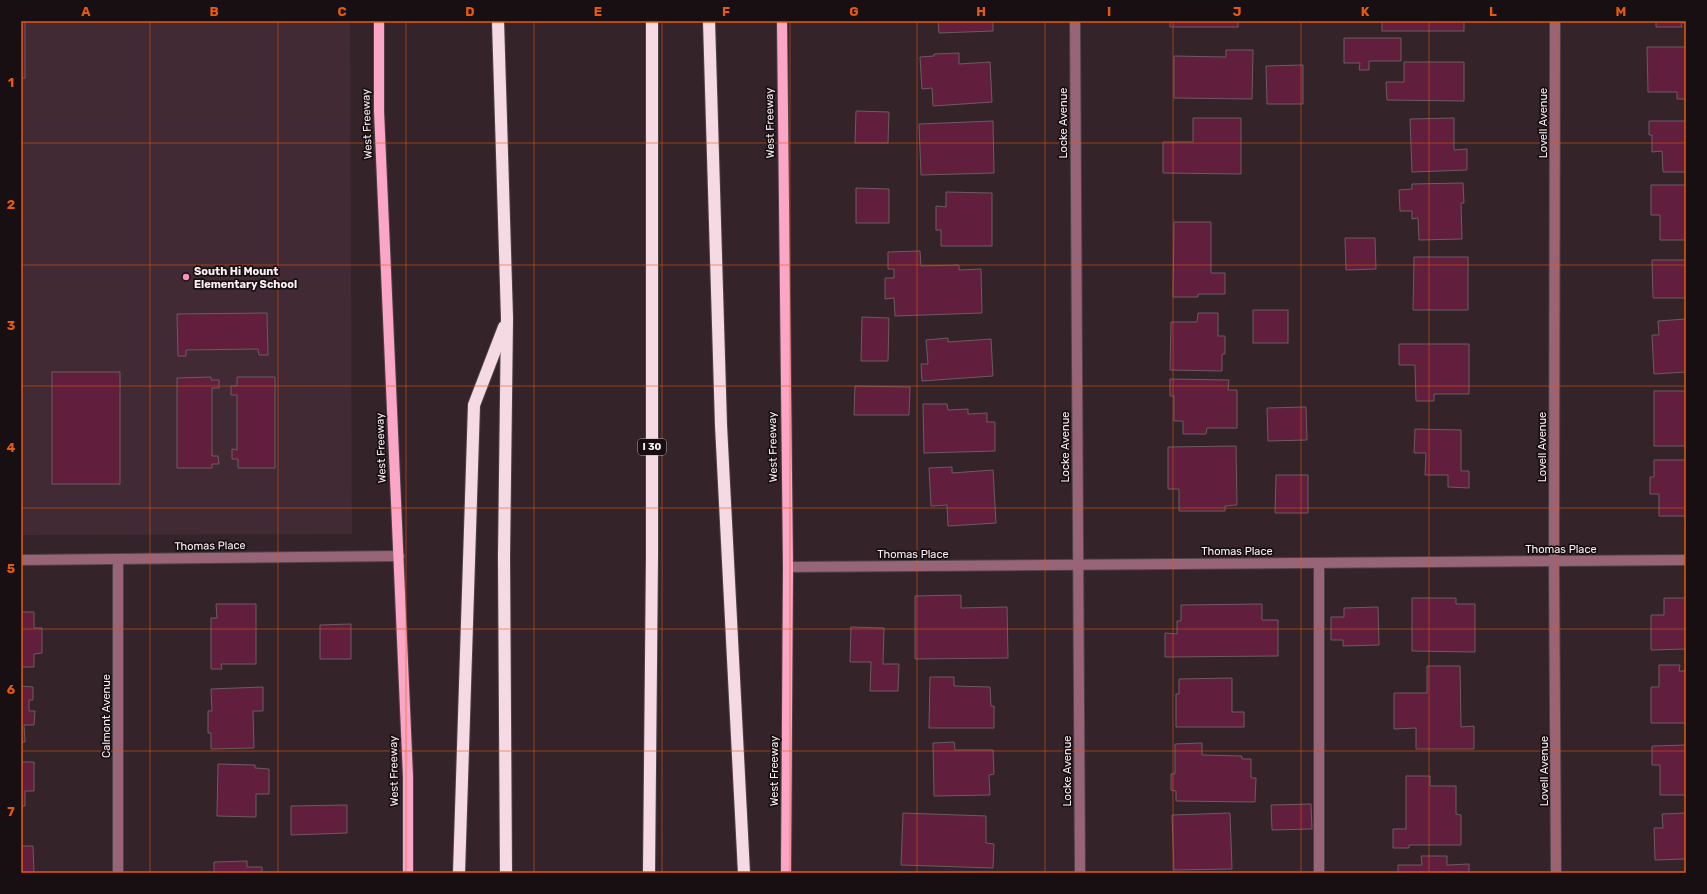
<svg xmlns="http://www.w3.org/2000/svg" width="1707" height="894" font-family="Rubik,sans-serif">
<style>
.built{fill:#412a33}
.building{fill:#611f3d;stroke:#6d5a61}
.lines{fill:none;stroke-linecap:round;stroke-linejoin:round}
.minor-casing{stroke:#504146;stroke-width:12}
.major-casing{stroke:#504146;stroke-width:12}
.highway-casing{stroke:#504146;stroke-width:14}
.minor{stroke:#986478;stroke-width:10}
.major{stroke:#fca6c7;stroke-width:10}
.highway{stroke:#f5dae3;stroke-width:12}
.grid{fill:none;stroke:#e8590c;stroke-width:1;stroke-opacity:0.55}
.poi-dot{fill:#fe8ebc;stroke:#170f12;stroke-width:1.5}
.labels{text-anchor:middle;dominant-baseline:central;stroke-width:3.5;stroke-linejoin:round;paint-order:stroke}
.shield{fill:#170f12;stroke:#b7acb0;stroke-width:1}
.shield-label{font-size:10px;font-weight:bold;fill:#fbf0f4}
.street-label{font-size:11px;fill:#fbf0f4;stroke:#170f12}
.poi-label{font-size:11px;font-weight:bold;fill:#fbf0f4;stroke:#170f12;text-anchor:start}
.neatline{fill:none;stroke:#e8590c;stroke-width:1.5}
.grid-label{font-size:13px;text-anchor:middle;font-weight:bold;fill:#e8590c}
</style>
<rect width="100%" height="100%" fill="#34242a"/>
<path class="built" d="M21,21h329l2,513 -331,1z"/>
<g class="building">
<rect x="21" y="21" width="4" height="57"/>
<path d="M938,21h55v10l-54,2z"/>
<rect x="1170" y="21" width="68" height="6"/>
<rect x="1382" y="21" width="82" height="10"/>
<path d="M1656,21h30v2h-5l1,4h-26z"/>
<path d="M1344,38h57v23h-32v9h-10l1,-7h-16z"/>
<path d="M1647,47h39v52h-9v-7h-29z"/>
<path d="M1226,50h27l-1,49 -78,-1v-42l52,1z"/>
<path d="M959,53v11l31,-2 2,40 -59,4 -1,-18 -10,1 -2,-32 14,-1v-2z"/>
<path d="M1404,62h60v39l-77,-1 -1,-18h18z"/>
<path d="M1303,65v39h-36l-1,-38z"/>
<path d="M856,111l33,1 -1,31h-33z"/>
<path d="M1193,118h48v56l-78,-1v-31h30z"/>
<path d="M1454,118v32l13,-1v21l-55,2 -2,-53z"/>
<path d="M993,121l1,52 -73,2 -2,-51z"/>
<path d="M1649,121h37v51h-23l-1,-21 -10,1v-17h-3z"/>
<path d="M1463,183l1,20h-3l1,36 -43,1 -1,-22 -6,1v-8h-12l-1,-21 13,-1v-5z"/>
<path d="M1651,185h35v55h-26v-25h-9z"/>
<path d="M856,188l33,1v34h-33z"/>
<path d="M946,192l46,1v53h-51v-16h-5v-24l10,1z"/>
<path d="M1174,222h37v51h14v21h-27v3h-25z"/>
<path d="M1345,238h30l1,31 -30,1z"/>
<path d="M920,251l1,15 38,-1v5l22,-1 1,44 -87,3 -1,-18 -9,1v-21h9v-9h-6v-17z"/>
<path d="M1414,257h54v53h-55z"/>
<path d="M1652,260h34v38h-33z"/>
<rect x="1253" y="310" width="35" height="33"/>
<path d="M267,313l1,42h-9l-1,-6 -72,1v6h-8l-1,-42z"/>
<path d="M1198,313h20v23h7v18h-3v17l-52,-1 1,-48h26z"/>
<path d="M862,317l27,1 -1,43h-27z"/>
<path d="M1686,319v53l-32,2 -2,-39h7l-1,-14z"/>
<path d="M948,338v4l43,-3 2,37 -71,5 -1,-17h7l-2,-24z"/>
<path d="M1399,344h70v50h-35v7h-18l-1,-36h-16z"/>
<rect x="52" y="372" width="68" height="112"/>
<path d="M211,377v3h8v8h-7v68h6l1,8h-7v4h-35v-90z"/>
<path d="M237,377h38v91h-37v-9h-6v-10l5,1v-55h-6v-9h6z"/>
<path d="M1170,379l59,1 -1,10h9v38h-30l-1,6h-23v-13h-9v-25h-4z"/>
<path d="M855,386l55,1 -1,28h-55z"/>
<rect x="1654" y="391" width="32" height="55"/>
<path d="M923,404h24l1,6 20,-1v5l19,-1v9h8v29l-71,2z"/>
<path d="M1306,407l1,33 -39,1 -1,-33z"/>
<path d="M1415,429l46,1v41h8v17l-21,-1v-12h-23l1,-22h-12z"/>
<path d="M1236,446l1,59 -12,1v5h-46v-22h-11v-42z"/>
<path d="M1654,460h32v56h-27v-22h-9v-17h4z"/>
<path d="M952,467v6l41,-3 3,53 -48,3 -1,-21 -16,1 -2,-38z"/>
<path d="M1276,475h32v38h-33z"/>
<path d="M961,595v13l46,-1 1,51 -93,1v-63z"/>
<path d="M1412,598h44v6h19v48l-63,-1z"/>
<path d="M1664,598h22v51l-35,1v-35h13z"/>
<path d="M216,604h40v60h-35l1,5h-11v-51h6z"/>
<path d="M1262,604v16h16v36l-113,1v-24l12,1v-13h4v-16z"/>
<path d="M1378,607l1,38 -36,1v-6h-12v-23h13v-9z"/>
<path d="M21,612h13v16h8v25l-8,1v13h-13z"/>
<path d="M351,624v35h-31v-34z"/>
<path d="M851,627l33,1 -1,36h16l-1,27h-28l1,-29h-21z"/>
<path d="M1659,665h21l-1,6h7v52h-35v-36h8z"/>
<path d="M1427,666h33l1,61 13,-1v23h-58v-21l-22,1v-36h33z"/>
<path d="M930,677h24v9l36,1 1,19h3v22h-65z"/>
<path d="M1232,678v34h12v15h-68v-33h3v-15z"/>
<path d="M21,686l12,1v13h-4v11h6l-1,14h-10l1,17h-4z"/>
<path d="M263,687v24h-10l1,37 -43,1v-16h-3v-22h4l-1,-22z"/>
<path d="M954,742l1,8h38l1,24 -5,1 1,20 -56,1 -1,-53z"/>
<path d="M1202,743v12l40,1v3h9v19h5l-1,24 -79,-1v-10l-5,-1v-16h4v-30z"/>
<path d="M1686,745v50h-26v-30h-8v-19z"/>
<path d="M21,762h13v29h-9v15h-3v9h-1z"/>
<path d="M218,764l37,1v3l14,1v25h-13v23l-39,-1z"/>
<path d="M1406,776h24v10h26v28l5,1v30h-52v3h-16v-19h13z"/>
<path d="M1311,804l1,25 -40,1 -1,-25z"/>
<path d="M347,805v28l-56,2v-29z"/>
<path d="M903,813l83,3v27l8,1 -1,24 -92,-3z"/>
<path d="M1230,813l2,56 -58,1 -2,-55z"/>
<path d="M1686,813v46l-31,1 -1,-32h9l-1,-14z"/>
<path d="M21,846h12l1,27h-13z"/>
<path d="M1421,856h26v9l22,-1v9h-71v-8h24z"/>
<path d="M247,861v6h15v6h-48v-11z"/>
</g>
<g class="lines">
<g class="minor-casing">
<g id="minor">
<path d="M1075,21l5,852"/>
<path d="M1555,21l-1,540 2,312"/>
<path d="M118,559v314"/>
<path d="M21,560l378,-4"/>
<path d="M1319,563v310"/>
<path d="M788,567l898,-7"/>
</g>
</g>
<g class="major-casing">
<g id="major">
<path d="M379,21v90l29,666v96"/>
<path d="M782,21l6,546 -2,306"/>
</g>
</g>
<g class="highway-casing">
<g id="highway">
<path d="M498,21l9,297 -3,239 2,316"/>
<path d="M709,21l12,404 23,448"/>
<path d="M459,873l15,-468 30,-78"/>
<path d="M649,873l3,-318v-534"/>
</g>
</g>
<use href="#minor" class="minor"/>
<use href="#major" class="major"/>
<use href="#highway" class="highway"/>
</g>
<path class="grid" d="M150,21v852M278,21v852M406,21v852M534,21v852M662,21v852M790,21v852M917,21v852M1045,21v852M1173,21v852M1301,21v852M1429,21v852M1557,21v852M21,143h1665M21,265h1665M21,386h1665M21,508h1665M21,629h1665M21,751h1665"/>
<circle class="poi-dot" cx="186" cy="277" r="4"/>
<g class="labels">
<rect class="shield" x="638" y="439" width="28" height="16" rx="3"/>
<g class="shield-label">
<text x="652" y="447">I 30</text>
</g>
<g class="street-label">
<text transform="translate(770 123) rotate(-91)">West Freeway</text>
<text transform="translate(1063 123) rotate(-90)">Locke Avenue</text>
<text transform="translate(1543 123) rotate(-90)">Lovell Avenue</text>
<text transform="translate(367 124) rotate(-92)">West Freeway</text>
<text transform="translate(773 447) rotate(-91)">West Freeway</text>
<text transform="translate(1065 447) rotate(-90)">Locke Avenue</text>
<text transform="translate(1542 447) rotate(-90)">Lovell Avenue</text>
<text transform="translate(381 448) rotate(-92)">West Freeway</text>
<text transform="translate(210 546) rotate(-1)">Thomas Place</text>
<text x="1561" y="549">Thomas Place</text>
<text x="1237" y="551">Thomas Place</text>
<text x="913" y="554">Thomas Place</text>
<text transform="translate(106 716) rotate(-90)">Calmont Avenue</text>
<text transform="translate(394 771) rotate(-91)">West Freeway</text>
<text transform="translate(774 771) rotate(-90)">West Freeway</text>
<text transform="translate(1067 771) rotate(-90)">Locke Avenue</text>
<text transform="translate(1544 771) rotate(-90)">Lovell Avenue</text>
</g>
<g class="poi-label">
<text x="194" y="271">South Hi Mount<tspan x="194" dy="13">Elementary School</tspan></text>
</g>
</g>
<rect width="1707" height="894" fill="none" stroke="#170f12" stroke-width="44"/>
<rect x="22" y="22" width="1663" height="850" class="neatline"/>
<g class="grid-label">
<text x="86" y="16">A</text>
<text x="214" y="16">B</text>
<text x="342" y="16">C</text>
<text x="470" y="16">D</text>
<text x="598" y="16">E</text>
<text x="726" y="16">F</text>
<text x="854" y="16">G</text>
<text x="981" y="16">H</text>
<text x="1109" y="16">I</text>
<text x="1237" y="16">J</text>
<text x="1365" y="16">K</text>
<text x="1493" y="16">L</text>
<text x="1621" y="16">M</text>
<text x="11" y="87">1</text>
<text x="11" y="209">2</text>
<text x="11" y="330">3</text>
<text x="11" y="452">4</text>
<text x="11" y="573">5</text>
<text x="11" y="694">6</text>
<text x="11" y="816">7</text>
</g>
</svg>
